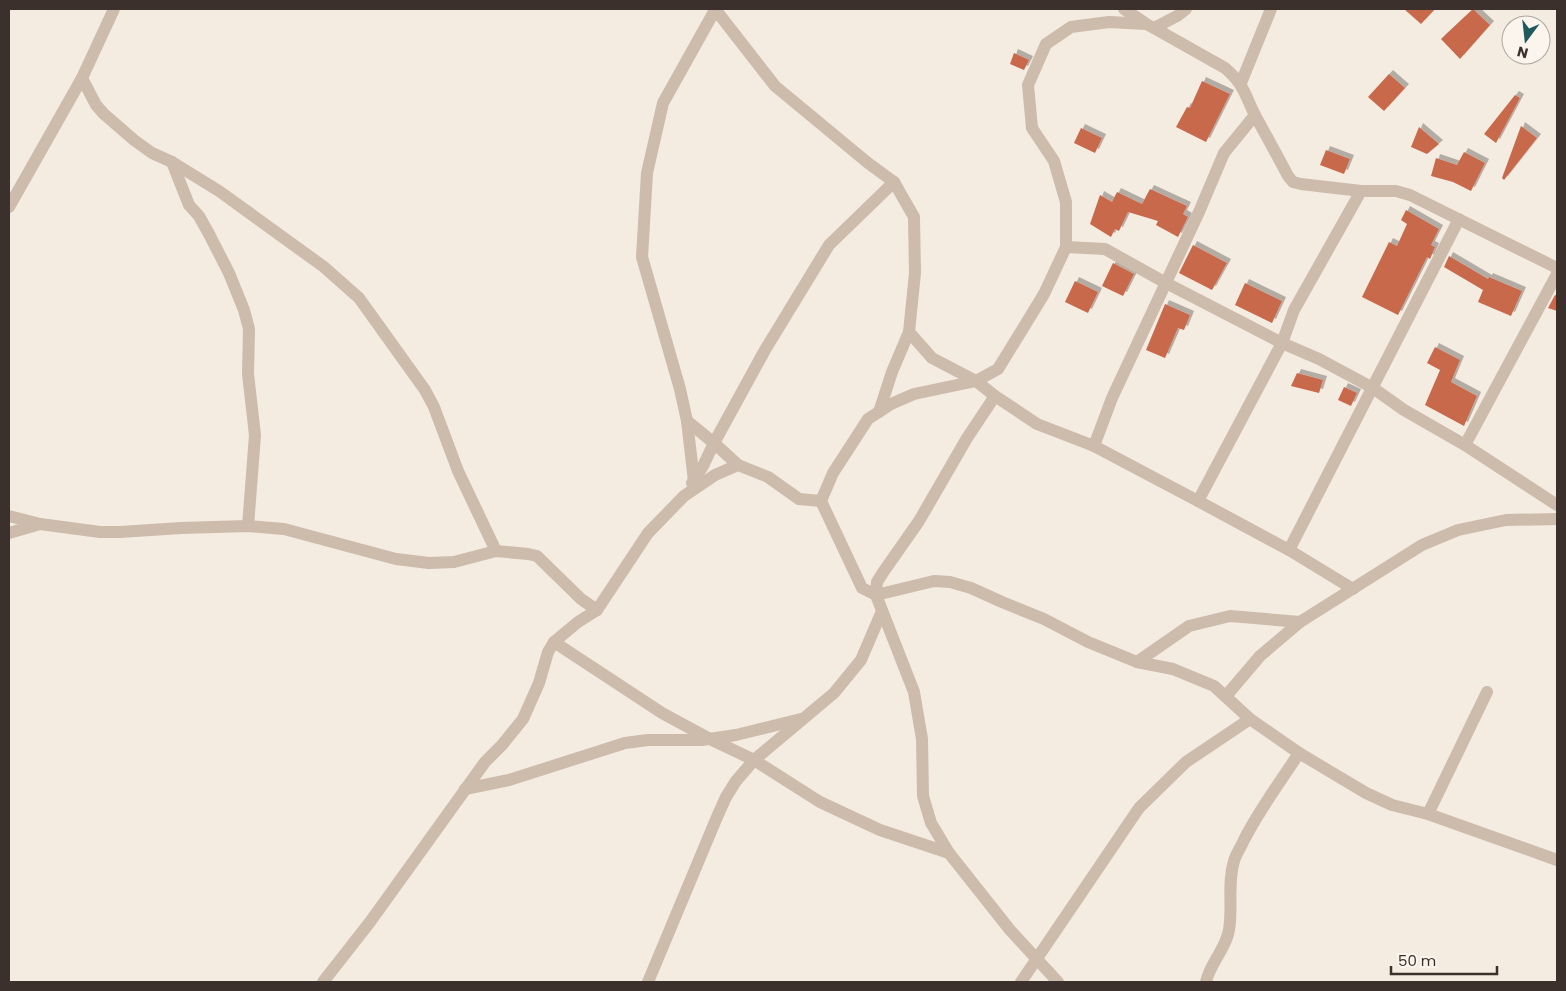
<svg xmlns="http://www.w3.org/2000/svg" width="1566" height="991" font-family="Poppins,sans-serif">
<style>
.building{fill:#c8694b;filter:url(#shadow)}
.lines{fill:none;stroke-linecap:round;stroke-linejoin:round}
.street{stroke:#cdbbac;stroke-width:12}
</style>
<defs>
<filter id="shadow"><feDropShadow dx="4" dy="-4" stdDeviation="0" flood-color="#0004"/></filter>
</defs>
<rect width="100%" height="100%" fill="#f4ebe1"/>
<g class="building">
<path d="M1404,9h31l-14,15z"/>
<path d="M1473,9l17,16 -30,34 -19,-20z"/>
<path d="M1014,53l15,7 -5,10 -14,-6z"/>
<path d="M1389,74l16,14 -21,23 -16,-14z"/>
<path d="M1202,81l28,13 -24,48 -30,-15 11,-20 3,1z"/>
<path d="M1515,95l5,3 -24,45 -12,-9z"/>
<path d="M1521,126l16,12 -33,42 -2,-2z"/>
<path d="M1419,127l20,17 -12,10 -16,-7z"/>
<path d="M1081,128l21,10 -7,15 -21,-10z"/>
<path d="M1326,150l24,9 -6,15 -24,-9z"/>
<path d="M1464,152l21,11 -14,28 -18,-9 -22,-6 5,-18 21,7z"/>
<path d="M1150,189l37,17 -4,8 5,3 -10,20 -22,-12 2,-4 -30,-9 -9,19 -4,-2 -4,8 -21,-13 10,-29 12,7 5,-10 25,12z"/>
<path d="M1406,210l33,19 -8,16 4,2 -5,12 -3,-2 -29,58 -36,-18 27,-55 8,4 10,-22 -6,-4z"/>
<path d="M1193,245l34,18 -15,27 -33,-17z"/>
<path d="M1449,256l39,23 1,-2 33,14 -11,25 -33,-14 5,-12 -39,-23z"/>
<path d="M1113,263l21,11 -11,22 -21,-10z"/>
<path d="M1075,281l23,11 -10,21 -23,-11z"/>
<path d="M1245,283l37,18 -10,22 -37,-18z"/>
<path d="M1555,295l2,1v15l-9,-3z"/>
<path d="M1165,304l25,11 -6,15 -6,-2 -13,30 -19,-8z"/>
<path d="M1435,347l25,13 -9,22 26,14 -13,30 -39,-21 15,-35 -13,-7z"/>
<path d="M1297,373l26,7 -4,13 -28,-7z"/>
<path d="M1344,387l13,6 -6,13 -13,-6z"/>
</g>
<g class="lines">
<g class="street">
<path d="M715,9l60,77 93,77 26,19 20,35 1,56 -6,59 23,26 44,23 19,15 42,28 57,22 104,55 91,49 64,39"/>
<path d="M1124,9l21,14"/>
<path d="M1154,28l71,40c20,17 20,28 31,49 11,20 22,40 32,59l5,6 8,2 60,7h35l14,4 147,73"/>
<path d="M82,78l14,27 8,9 30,26 18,13 20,9 47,29 105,76 35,31 66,92 9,17 24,64 38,80"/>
<path d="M1241,83l30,-74"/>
<path d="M172,162l17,43 10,11 10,18 20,39 15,37 5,19 -1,45 7,61 -7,91"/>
<path d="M1361,191l-67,119 -12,33 37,16 54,29 31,22 61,35 92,60"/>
<path d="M9,207l73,-129 32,-69"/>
<path d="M1066,247l39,2 61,34 116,60 -84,158"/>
<path d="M995,396l-28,42 -48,83 -35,50 -7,11 -1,13 38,97 8,47 1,57 8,27 18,30 61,77 48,52"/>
<path d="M879,412l13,-40 17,-40"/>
<path d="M687,421l27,22 24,22"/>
<path d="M1465,445l92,-171"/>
<path d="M1094,446l18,-48 87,-186 25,-59 31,-38"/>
<path d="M694,481l-7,-60 -7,-32 -38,-132 5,-84 16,-70 52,-93"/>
<path d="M692,483l11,-17 11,-23 51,-93 64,-105 65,-63"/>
<path d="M821,501l41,87 14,7 58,-14 16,1 21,6 31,14 42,17 44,23 49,20 36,7 41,17 36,33 49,34 67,40 26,12 36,9 129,46"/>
<path d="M9,516l31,8 60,8h20l61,-4 67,-2 36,3 112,30 33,4 25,-1 42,-11 32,3 9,2 44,43 16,11"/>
<path d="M9,533l31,-9"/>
<path d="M1289,550l170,-331"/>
<path d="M554,642l108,71 48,26 44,21 66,42 60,28 69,23"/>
<path d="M1137,662l52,-36 41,-10 70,6"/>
<path d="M1226,696l34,-40 40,-34 122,-77 36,-15 48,-10 51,-1"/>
<path d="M465,789l44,-9 116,-37 23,-3h54l34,-5 65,-16"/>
<path d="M1428,814l59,-122"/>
<path d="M323,982l47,-60 115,-160 17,-17 21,-26 16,-36 9,-31 6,-10 24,-20 19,-12 51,-77 36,-37 31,-21 23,-10 30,12 31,22 22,2 12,-28 35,-54 23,-15 23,-10 62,-13 22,-12 46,-75 22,-47v-45l-12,-41 -22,-33 -4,-43 18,-41 25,-17 38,-5 37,2 8,4 23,-12 9,-7"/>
<path d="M648,982l69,-165 9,-20 10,-16 18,-21 80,-67 27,-33 21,-49"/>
<path d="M1021,982l118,-174 47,-46 64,-43"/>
<path d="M1206,982c4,-19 20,-33 23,-52 4,-23 -2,-46 5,-69 2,-7 7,-14 10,-21 15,-30 37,-59 55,-87"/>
</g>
</g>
<rect width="1566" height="991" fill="none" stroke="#3b302b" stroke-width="20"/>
<g transform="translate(1526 40) rotate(195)"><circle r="24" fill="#fbf5ee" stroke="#aea6a0"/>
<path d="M0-4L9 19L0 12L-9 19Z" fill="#1f5a5e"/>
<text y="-8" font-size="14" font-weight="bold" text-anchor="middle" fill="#3b302b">N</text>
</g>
<path d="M1391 966v8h106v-8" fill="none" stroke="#3b302b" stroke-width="2.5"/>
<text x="1398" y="966" font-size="15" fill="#3b302b" stroke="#fbf5ee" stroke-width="4" paint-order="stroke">50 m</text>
</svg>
